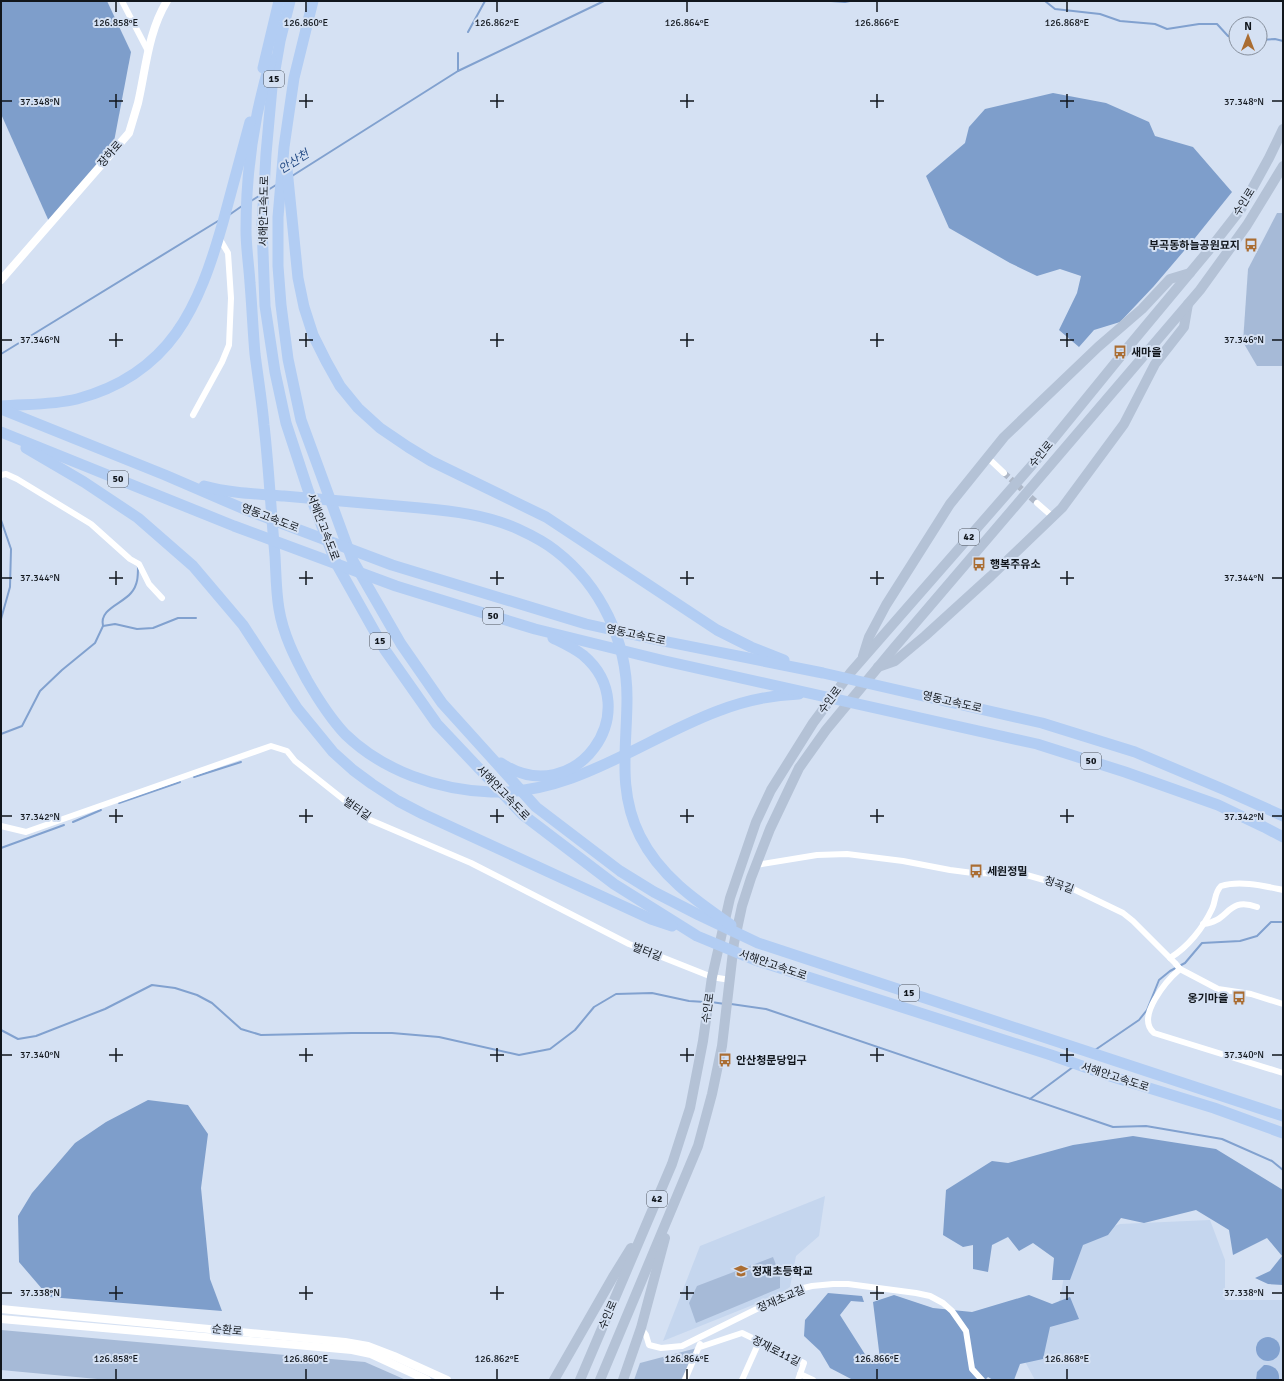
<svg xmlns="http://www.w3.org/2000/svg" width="1284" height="1381" font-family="Signika,'Noto Sans KR',sans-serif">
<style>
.built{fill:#c5d6ee}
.green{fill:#a6bad7}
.forest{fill:#7e9ecb}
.water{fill:#81a1cf}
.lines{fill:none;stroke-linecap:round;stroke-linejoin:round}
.stream{stroke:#81a1cf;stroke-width:2}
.minor-tunnel{stroke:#aeb8c8;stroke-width:6;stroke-dasharray:6 3;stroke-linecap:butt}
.minor{stroke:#fff;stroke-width:6}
.tertiary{stroke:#fff;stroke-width:8}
.primary{stroke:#b4c2d6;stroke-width:10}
.motorway{stroke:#b2cdf3;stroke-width:11}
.ticks{fill:none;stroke:#11161c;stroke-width:1.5}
.labels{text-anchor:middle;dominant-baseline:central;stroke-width:4;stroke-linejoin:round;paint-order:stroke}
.shield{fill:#d5e1f3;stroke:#4c535c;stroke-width:1}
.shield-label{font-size:10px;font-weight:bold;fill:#11161c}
.street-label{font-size:11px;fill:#11161c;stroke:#d5e1f3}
.poi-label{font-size:11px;font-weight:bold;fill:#11161c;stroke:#d5e1f3;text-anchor:start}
.water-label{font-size:12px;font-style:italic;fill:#244b85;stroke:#d5e1f3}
.ticks-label{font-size:10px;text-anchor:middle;fill:#11161c;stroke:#d5e1f3;stroke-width:4;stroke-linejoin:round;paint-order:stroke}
</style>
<rect width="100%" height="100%" fill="#d5e1f3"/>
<g class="built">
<path d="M825,1196l-6,40 -23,20 -6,31 -10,7 -117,47 37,-95z"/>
<path d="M1210,1220l15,40v40h58v80h-248l-13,-24 30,-40 8,-17 5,-29 23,-35 32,-11z"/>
</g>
<g class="green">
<path d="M1277,213h6v153h-26l-14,-24 5,-73z"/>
<path d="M773,1257l7,18v13l-84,35 -7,-20 8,-17z"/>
<path d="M1,1330l364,32 41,18h-298l-107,-10z"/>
<path d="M697,1348l-16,32h-47l6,-17z"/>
</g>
<g class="forest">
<path d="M1,1h106l24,51 -19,100 -61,74 -50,-112z"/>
<path d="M1053,93l53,10 43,19 6,14 38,11 39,45 -37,46 -41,48 -34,36 -26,8 -15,17 -20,-17 18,-37 4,-17 -21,-7 -23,7 -27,-13 -61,-35 -23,-52 39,-33 4,-16 16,-18z"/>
<path d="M148,1100l40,5 20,29 -7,54 9,91 12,32 -173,-14 -30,-35 -1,-46 14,-23 43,-50 31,-21z"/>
<path d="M1133,1136l83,13 67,41v95l-15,-1 -13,-6 15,-7 12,-15 -15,-18 -34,17 -4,-25 -33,-20 -52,13 -23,-5 -13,17 -25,10 -13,35h-18l2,-22 -21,-15 -14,8 -11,-14 -16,8 -4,27 -15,-3v-24l-10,2 -20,-12 3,-45 46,-29 16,2 65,-18z"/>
<path d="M828,1293l34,3 2,6 -13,-1 -11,14 28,44h12l-7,-57 21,-7 39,13 39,4 57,-17 23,9 18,-7 9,22 -29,8 -7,32 -23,5 -6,16h-21l-5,-3 -3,3h-132l-23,-12 -10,-17 -16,-15 1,-16z"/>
</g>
<g class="water">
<circle cx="1268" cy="1349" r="12"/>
<path d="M1264,1365c10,0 16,5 15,15h-23l1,-8z"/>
</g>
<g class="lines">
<g class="stream">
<path d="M831,1l14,1 5,-1"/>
<path d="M1045,1l10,8 45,5 20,7 35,3 12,5 32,-5h18l11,12 8,2"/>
<path d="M468,32l17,-31"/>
<path d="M1260,40l15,-1 8,2"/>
<path d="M458,71v-18"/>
<path d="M292,176l166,-105 146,-70"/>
<path d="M268,190l8,-5"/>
<path d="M251,201l8,-5"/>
<path d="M229,215l13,-9"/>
<path d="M1,354l217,-133"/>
<path d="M1,520l10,29 -1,38 -9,32"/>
<path d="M103,626c-4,-17 19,-22 28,-33 7,-8 7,-17 7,-27"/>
<path d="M1,734l21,-8 18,-35 22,-21 33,-27 8,-17 12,-2 22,5 16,-1 25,-10h18"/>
<path d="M194,777l47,-15"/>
<path d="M119,803l61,-21"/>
<path d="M73,822l28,-12"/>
<path d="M1,848l63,-23"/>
<path d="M711,1002l14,2"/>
<path d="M731,1004l35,5 347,118 33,-1 76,13 50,22 11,9"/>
<path d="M1,1030l17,9 18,-3 69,-27 47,-24 23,3 22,7 15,8 29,26 20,6 91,-2h40l47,4 80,18 31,-6 25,-19 19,-23 22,-13 36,-1 37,8 16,1"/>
<path d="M1095,1050l44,-30 8,-10 12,-30 11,-9 15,-8 17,-20 38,-2 17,-5 14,-14h12"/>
<path d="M1030,1099l43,-32"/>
</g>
<path class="minor-tunnel" d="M1004,473l33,30"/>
<g class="minor">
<path d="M122,1l26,50"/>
<path d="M193,415l29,-53 7,-17 2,-47 -3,-45 -10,-17"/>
<path d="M987,457l17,16"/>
<path d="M1,475l5,-1 11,5 74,45 39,35 9,5 10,20 13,14"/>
<path d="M1037,503l16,14"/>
<path d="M1,826l25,6 245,-86 16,5 8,10 73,58 103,44 158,81 83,33 18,3"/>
<path d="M756,865l61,-10 30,-1 56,7 47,9 23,3 50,1 46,13 54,26 10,8 42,42 5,6 38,20 33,5 32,10"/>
<path d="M1203,924c27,-2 23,-28 54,-17"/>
<path d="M1170,958c18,-11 33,-30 42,-49 4,-8 2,-16 9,-23 19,-6 43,0 62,4"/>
<path d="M1180,969c-13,11 -45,48 -26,64l129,40"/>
<path d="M641,1328l5,7 3,10 12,3 21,-2 113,-56 17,-4 21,-2h15l68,9 14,3 13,7 9,8 14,20 6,38 10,11"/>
<path d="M700,1347l42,-14 62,30 -6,17"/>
<path d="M800,1374l13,6"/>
<path d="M685,1380l15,-36"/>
<path d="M742,1380l17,-38"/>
</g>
<g class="tertiary">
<path d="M1,280l128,-147c3,-10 6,-20 9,-30 8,-35 10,-71 29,-102"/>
<path d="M1,1309l344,33 23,4 26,10 53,24"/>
<path d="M1,1319l351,31 19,4 56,26"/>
</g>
<g class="primary">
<path d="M863,656l6,-19 17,-32 64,-101 54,-67 94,-90 44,-38 28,-30 20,-6"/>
<path d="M878,667l17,-6 30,-25 66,-60 71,-68 62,-84 31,-60 29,-37 4,-23"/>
<path d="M554,1380l59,-103 18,-29"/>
<path d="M580,1380l92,-216 18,-56 13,-67 9,-64 18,-79 26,-76 15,-32 42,-67 38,-51 182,-208 96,-118 80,-96 32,-41 28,-51 14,-29"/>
<path d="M600,1380l98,-234 14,-52 10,-48 12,-103 8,-37 9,-28 19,-49 29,-61 27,-38 68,-82 306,-358 47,-65 36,-59"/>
<path d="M623,1380l18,-52 24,-90"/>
</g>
<g class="motorway">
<path d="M290,1l-10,40 -8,46 -6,67 -4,71 3,81 10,66 11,51 22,67 28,73 49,87 52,74 85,90 92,70 83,52 58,24 296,95 59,21 104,32 69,25"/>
<path d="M313,1l-19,77 -10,69 -6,70v49l3,39 7,54 13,61 51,139 49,85 41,59 94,104 84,64 34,21 45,23 59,28 525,173"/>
<path d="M271,60c-17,54 -25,113 -25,170 0,18 3,36 4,53 2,24 3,48 5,71 3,24 7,48 9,71 5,44 7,87 11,131 1,17 1,36 4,53 4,25 16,49 28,71 11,19 23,38 38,54 38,37 93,56 146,58 83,3 152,-53 227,-81 26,-10 53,-16 81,-17"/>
<path d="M263,68l16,-67"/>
<path d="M287,169l11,109 6,29 9,28 13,26 14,25 18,22 22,20 28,19 23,14 115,56 171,113 34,17 33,13"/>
<path d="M1,406c25,-2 52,-1 76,-7 94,-25 122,-92 146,-177 9,-33 18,-67 27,-100"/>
<path d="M1,409l164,66 79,34 148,56 194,59 72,16 165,33 219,50 93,29 90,38 58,26"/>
<path d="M1,432l233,94 162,60 139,43 130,32 372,83 88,28 93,33 46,22 19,10"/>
<path d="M26,448l58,34 54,36 55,48 50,59 54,83 36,44 20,18 19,14 26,17 25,13 228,105 21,7"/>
<path d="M204,486c25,7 53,8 80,10 45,4 90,8 136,12 33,3 67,7 98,21 13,6 27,13 38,22 45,35 71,90 71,147 0,49 -10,92 13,138 20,40 55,64 91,89"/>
<path d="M501,763c74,49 147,-53 82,-108 -9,-7 -20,-12 -30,-17"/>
</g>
</g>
<path class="ticks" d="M116,2v10M306,2v10M497,2v10M687,2v10M877,2v10M1067,2v10M116,94v14M306,94v14M497,94v14M687,94v14M877,94v14M1067,94v14M2,101h10M109,101h14M299,101h14M490,101h14M680,101h14M870,101h14M1060,101h14M1272,101h10M116,333v14M306,333v14M497,333v14M687,333v14M877,333v14M1067,333v14M2,340h10M109,340h14M299,340h14M490,340h14M680,340h14M870,340h14M1060,340h14M1272,340h10M116,571v14M306,571v14M497,571v14M687,571v14M877,571v14M1067,571v14M2,578h10M109,578h14M299,578h14M490,578h14M680,578h14M870,578h14M1060,578h14M1272,578h10M116,809v14M306,809v14M497,809v14M687,809v14M877,809v14M1067,809v14M2,816h10M109,816h14M299,816h14M490,816h14M680,816h14M870,816h14M1060,816h14M1272,816h10M116,1048v14M306,1048v14M497,1048v14M687,1048v14M877,1048v14M1067,1048v14M2,1055h10M109,1055h14M299,1055h14M490,1055h14M680,1055h14M870,1055h14M1060,1055h14M1272,1055h10M116,1286v14M306,1286v14M497,1286v14M687,1286v14M877,1286v14M1067,1286v14M2,1293h10M109,1293h14M299,1293h14M490,1293h14M680,1293h14M870,1293h14M1060,1293h14M1272,1293h10M116,1369v10M306,1369v10M497,1369v10M687,1369v10M877,1369v10M1067,1369v10"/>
<defs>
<g id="bus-bare" transform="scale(1.08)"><path d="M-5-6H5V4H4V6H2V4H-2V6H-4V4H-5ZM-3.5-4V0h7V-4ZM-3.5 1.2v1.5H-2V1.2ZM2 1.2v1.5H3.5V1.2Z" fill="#aa6d32" stroke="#d5e1f3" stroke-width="2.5" paint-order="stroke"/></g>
<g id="school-bare" transform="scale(1.08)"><path d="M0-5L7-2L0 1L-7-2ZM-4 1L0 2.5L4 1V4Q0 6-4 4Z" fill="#aa6d32" stroke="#d5e1f3" stroke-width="2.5" paint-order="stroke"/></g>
</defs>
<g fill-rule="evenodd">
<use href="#bus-bare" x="1251" y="245"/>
<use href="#bus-bare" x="1120" y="352"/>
<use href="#bus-bare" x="979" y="564"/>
<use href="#bus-bare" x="976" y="871"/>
<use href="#bus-bare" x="1239" y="998"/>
<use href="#bus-bare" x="725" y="1060"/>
<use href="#school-bare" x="741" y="1271"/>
</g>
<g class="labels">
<g class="shield">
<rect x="264" y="71" width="20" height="16" rx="3"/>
<rect x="108" y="471" width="20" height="16" rx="3"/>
<rect x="959" y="529" width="20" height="16" rx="3"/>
<rect x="483" y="608" width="20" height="16" rx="3"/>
<rect x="370" y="633" width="20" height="16" rx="3"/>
<rect x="1081" y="753" width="20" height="16" rx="3"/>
<rect x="899" y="985" width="20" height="16" rx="3"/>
<rect x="647" y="1191" width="20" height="16" rx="3"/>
</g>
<g class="shield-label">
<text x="274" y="79">15</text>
<text x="118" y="479">50</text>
<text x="969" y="537">42</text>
<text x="493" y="616">50</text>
<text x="380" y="641">15</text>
<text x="1091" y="761">50</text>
<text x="909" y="993">15</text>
<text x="657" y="1199">42</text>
</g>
<g class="street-label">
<text transform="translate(110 154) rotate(-49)">장하로</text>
<text transform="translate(1244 202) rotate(-58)">수인로</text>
<text transform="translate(264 211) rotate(-89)">서해안고속도로</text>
<text transform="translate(1041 454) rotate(-50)">수인로</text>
<text transform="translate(270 518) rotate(21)">영동고속도로</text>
<text transform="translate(323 527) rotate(69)">서해안고속도로</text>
<text transform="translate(636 635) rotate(12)">영동고속도로</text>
<text transform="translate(830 700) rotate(-53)">수인로</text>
<text transform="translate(952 702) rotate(13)">영동고속도로</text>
<text transform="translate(503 793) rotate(46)">서해안고속도로</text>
<text transform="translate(357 809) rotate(35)">벌터길</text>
<text transform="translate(1059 885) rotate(19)">청곡길</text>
<text transform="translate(647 952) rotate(21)">벌터길</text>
<text transform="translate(773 965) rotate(19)">서해안고속도로</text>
<text transform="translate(708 1008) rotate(-82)">수인로</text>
<text transform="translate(1115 1077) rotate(18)">서해안고속도로</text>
<text transform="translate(781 1299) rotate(-23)">정재초교길</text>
<text transform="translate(608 1315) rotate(-67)">수인로</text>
<text transform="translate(227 1330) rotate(5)">순환로</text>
<text transform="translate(776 1351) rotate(27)">정재로11길</text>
</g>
<g class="poi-label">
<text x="1240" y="245" text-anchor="end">부곡동하늘공원묘지</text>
<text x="1131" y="352">새마을</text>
<text x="990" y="564">행복주유소</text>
<text x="987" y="871">세원정밀</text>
<text x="1228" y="998" text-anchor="end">옹기마을</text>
<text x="736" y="1060">안산청문당입구</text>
<text x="752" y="1271">정재초등학교</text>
</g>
<g class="water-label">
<text transform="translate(294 162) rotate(-32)">안산천</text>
</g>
</g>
<g class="ticks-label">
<text x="116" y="26">126.858°E</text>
<text x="306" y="26">126.860°E</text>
<text x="497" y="26">126.862°E</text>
<text x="687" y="26">126.864°E</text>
<text x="877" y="26">126.866°E</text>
<text x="1067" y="26">126.868°E</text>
<text x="40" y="105">37.348°N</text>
<text x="1244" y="105">37.348°N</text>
<text x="40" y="343">37.346°N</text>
<text x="1244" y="343">37.346°N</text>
<text x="40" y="581">37.344°N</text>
<text x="1244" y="581">37.344°N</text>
<text x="40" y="820">37.342°N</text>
<text x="1244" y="820">37.342°N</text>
<text x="40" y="1058">37.340°N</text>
<text x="1244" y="1058">37.340°N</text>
<text x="40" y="1296">37.338°N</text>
<text x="1244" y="1296">37.338°N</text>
<text x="116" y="1362">126.858°E</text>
<text x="306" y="1362">126.860°E</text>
<text x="497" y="1362">126.862°E</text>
<text x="687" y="1362">126.864°E</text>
<text x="877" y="1362">126.866°E</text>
<text x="1067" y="1362">126.868°E</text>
</g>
<rect width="1284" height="1381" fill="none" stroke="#11161c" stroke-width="4"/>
<g transform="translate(1248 36)"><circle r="19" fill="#d5e1f3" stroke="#87909d"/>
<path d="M0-3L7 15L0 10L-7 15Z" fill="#aa6d32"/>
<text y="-6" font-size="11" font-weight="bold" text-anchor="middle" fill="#11161c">N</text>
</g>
</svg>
